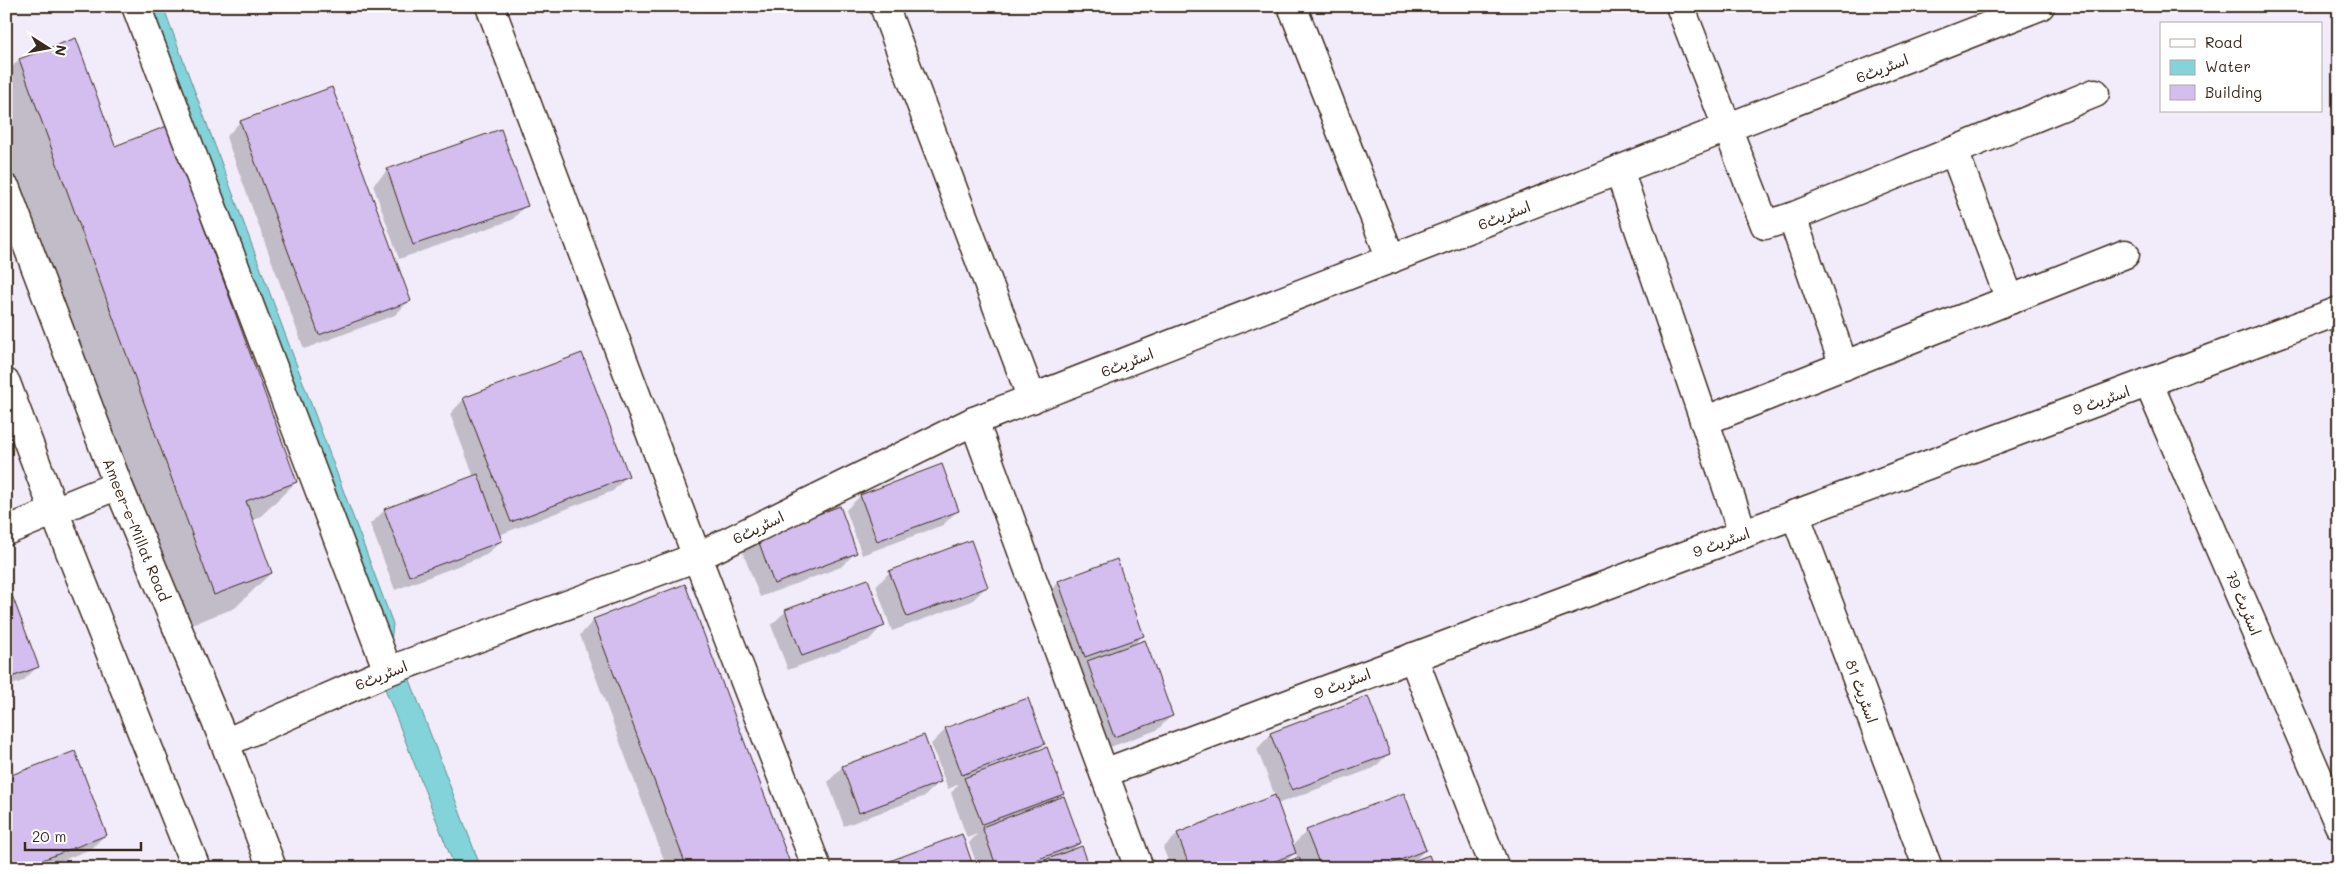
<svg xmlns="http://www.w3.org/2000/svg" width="2345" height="874" font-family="Mali,'Playpen Sans Arabic',sans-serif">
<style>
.water{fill:#82d3da;stroke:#668f8f}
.shadow{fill:#0003;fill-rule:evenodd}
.building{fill:#d4beef;stroke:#3b2a1e}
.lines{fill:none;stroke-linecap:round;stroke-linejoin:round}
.minor-casing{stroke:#3b2a1e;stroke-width:31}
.secondary-casing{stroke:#3b2a1e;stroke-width:31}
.minor{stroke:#fff;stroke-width:28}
.secondary{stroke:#fff;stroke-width:28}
.labels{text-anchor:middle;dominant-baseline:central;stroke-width:4.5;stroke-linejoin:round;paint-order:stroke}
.street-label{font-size:15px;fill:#3b2a1e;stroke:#fff}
</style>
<rect width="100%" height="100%" fill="#f2ecfa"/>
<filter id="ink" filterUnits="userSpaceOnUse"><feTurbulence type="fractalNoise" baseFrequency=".02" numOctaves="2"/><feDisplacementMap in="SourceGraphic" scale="10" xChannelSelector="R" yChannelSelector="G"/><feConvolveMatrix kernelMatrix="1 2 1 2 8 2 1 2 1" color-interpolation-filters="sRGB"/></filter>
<g filter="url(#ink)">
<g class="water">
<path d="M136,6h27l230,618 -5,47z"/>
<path d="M407,672l74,196h-26l-73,-187z"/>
</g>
<g class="shadow">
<path d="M19,60l95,87 182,335 -36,35 -8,4 19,52 -36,35 -56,21 -173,-472v-84z"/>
<path d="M331,88l79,212 -15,15 -91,34 -78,-212 14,-15z"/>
<path d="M388,170l138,35 -14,15 -113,39 -26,-74z"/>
<path d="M464,399l163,77 -14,15 -114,44 2,6 -15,14 -91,35 -25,-66 15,-14 89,-33 -24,-63z"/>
<path d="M860,496l98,14 -15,15 -81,30 -16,-45z"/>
<path d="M758,538l98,14 -15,15 -81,30 -17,-44z"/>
<path d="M890,572l97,14 -15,15 -80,30 -16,-45z"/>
<path d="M1059,582l83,54 -9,9 38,71 -14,14 -58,21 -26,-75 9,-9 -11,4 -26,-75z"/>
<path d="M6,584l32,82 -15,15 -17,6z"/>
<path d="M786,611l97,14 -14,15 -81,30 -17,-45z"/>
<path d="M594,620l197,248h-124l-87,-233z"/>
<path d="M946,729l97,15 -8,9 28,40 -8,8 25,42 -9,8 18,17h-111l-9,-25 8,-9 -10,4 -16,-45 8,-9 -11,5 -17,-45z"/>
<path d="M1271,734l118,19 -15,15 -97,36 15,42 15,-15 118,19 -12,12 19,6h-261l-8,-20 15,-14 97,-38 -18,-47zM1295,852l3,7 -15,6z"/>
<path d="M923,737l17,44 -15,15 -81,30 -16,-44 14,-15z"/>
<path d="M105,835l-14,14 -48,19h-37z"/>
</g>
<g class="building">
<path d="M76,38l39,108 52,-20 130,356 -51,19 26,72 -58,22 -195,-536z"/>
<path d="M332,87l79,214 -92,34 -79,-214z"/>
<path d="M501,129l27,77 -115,39 -26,-76z"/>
<path d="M582,353l47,123 -118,46 -48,-124z"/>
<path d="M942,464l17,47 -82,30 -17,-46z"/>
<path d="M478,474l24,67 -93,35 -25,-67z"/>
<path d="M840,506l17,47 -83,31 -17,-47z"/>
<path d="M971,540l17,47 -81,30 -18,-46z"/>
<path d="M1117,559l27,77 -59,21 -27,-76z"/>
<path d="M868,579l17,47 -83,30 -17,-46z"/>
<path d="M7,582l32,85 -33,12v-96z"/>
<path d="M685,584l107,284h-105l-94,-249z"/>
<path d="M1145,640l28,76 -59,21 -27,-76z"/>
<path d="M1368,696l22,58 -98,36 -22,-57z"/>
<path d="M1028,698l17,46 -83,31 -17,-47z"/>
<path d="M924,735l17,47 -82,31 -17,-47z"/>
<path d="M1047,747l17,47 -82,30 -18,-46z"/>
<path d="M75,751l32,84 -85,33h-16v-91z"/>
<path d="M1404,793l22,57 -46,18h-59l-15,-38z"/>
<path d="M1275,795l21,58 -39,15h-67l-13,-35z"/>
<path d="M1064,796l17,47 -66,25h-18l-15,-41z"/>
<path d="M962,834l12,34h-94l-1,-3z"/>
<path d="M1082,846l8,22h-66z"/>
<path d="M1429,855l5,13h-40z"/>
<path d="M1299,857l4,11h-32z"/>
</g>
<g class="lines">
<g class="minor-casing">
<g id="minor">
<path d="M136,6l252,665"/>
<path d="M490,6l207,551 120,311"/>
<path d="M884,6l148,393"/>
<path d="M1292,6l99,253"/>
<path d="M1680,6l85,219 27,-8 303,-124"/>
<path d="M1954,151l56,149"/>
<path d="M1619,170l124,364"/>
<path d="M1792,217l52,149"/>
<path d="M2148,382l191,443"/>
<path d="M974,421l165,447"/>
<path d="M1704,421l421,-167"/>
<path d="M1795,514l133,354"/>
<path d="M6,531l112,-46"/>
<path d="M1413,657l82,211"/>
<path d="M225,743l163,-72 309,-114 277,-136 1066,-415"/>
<path d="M1104,773l1235,-462"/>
</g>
</g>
<g class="secondary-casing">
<g id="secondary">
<path id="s1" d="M6,189l112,296 107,258 47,125"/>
<path d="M6,383l48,128 142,357"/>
</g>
</g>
<use href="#minor" class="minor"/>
<use href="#secondary" class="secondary"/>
</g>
</g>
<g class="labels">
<g class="street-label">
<text transform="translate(1882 68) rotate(-21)">اسٹریٹ6</text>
<text transform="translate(1504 215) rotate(-21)">اسٹریٹ6</text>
<text transform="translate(1127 362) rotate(-21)">اسٹریٹ6</text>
<text transform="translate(2101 400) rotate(-20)">اسٹریٹ 9</text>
<text transform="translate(758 527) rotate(-26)">اسٹریٹ6</text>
<text stroke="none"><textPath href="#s1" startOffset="365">Ameer-e-Millat Road</textPath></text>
<text transform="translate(1721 542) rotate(-20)">اسٹریٹ 9</text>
<text transform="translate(2244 603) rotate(67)">اسٹریٹ 79</text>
<text transform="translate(381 675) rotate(-22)">اسٹریٹ6</text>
<text transform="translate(1342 683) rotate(-21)">اسٹریٹ 9</text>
<text transform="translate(1862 691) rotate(70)">اسٹریٹ 81</text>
</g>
</g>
<rect width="2345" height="874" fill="none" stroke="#fff" stroke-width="25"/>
<rect x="12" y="12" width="2320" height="849" fill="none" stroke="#3b2a1e" stroke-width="2" filter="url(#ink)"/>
<rect x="2160" y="22" width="162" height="90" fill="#ffffff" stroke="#b1aaa5"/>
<rect x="2170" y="39" width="25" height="8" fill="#ffffff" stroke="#b1aaa5"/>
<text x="2205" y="48" font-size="15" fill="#3b2a1e">Road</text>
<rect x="2170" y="60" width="25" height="15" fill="#82d3da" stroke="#b1aaa5"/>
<text x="2205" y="72" font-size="15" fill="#3b2a1e">Water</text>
<rect x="2170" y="85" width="25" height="15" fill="#d4beef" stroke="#b1aaa5"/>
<text x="2205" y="98" font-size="15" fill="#3b2a1e">Building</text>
<g transform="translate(48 48) rotate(101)" stroke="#ffffff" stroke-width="4" paint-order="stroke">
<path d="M0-4L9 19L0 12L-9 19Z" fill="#3b2a1e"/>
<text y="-8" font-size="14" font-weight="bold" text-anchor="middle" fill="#3b2a1e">N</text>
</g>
<path d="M25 842v8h116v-8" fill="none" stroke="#3b2a1e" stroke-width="2.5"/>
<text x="32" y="842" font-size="15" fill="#3b2a1e" stroke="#ffffff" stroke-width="4" paint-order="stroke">20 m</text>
</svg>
